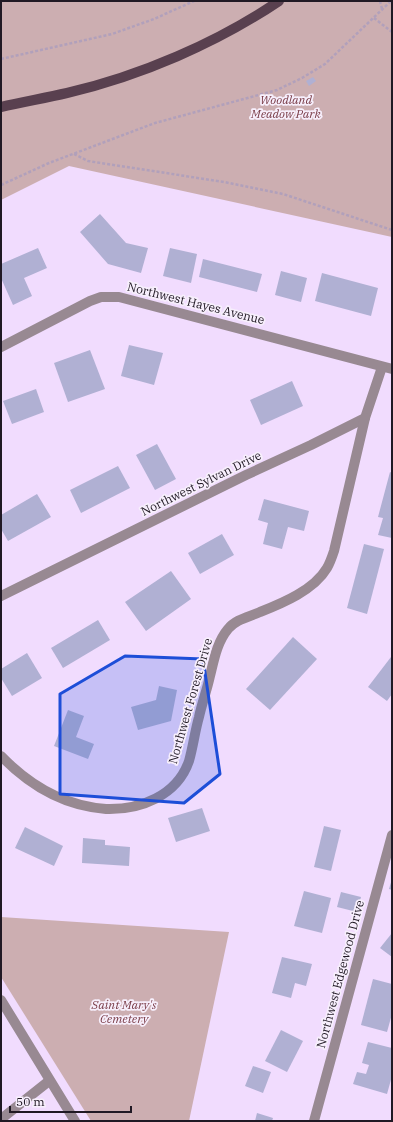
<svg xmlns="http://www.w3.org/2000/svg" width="393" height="1122" font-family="'IBM Plex Serif',serif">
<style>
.green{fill:#ccaeb1}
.building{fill:#b0b0d3}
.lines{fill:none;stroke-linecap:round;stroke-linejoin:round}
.path{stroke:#b1a0bb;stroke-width:2.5;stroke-dasharray:3 2;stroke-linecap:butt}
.minor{stroke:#988992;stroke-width:10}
.major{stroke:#59404f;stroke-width:10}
.marked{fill:#1d4ed8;fill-opacity:0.2;stroke:#1d4ed8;stroke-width:3;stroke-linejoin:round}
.labels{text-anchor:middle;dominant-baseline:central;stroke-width:3.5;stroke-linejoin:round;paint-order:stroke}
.park-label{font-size:12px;font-style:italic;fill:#7a3d48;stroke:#f7effc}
.street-label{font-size:12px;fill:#201924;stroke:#f7effc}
</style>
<rect width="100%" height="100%" fill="#f1dcfe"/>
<g class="green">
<path d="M1,1h391v236l-323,-71 -68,34z"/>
<path d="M1,917l228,15 -40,189h-98l-90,-144z"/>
</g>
<g class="building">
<path d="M313,77l3,4 -7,5 -3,-5z"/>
<path d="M100,214l26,29 22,5 -7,25 -33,-9 -28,-32z"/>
<path d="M38,248l9,20 -23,10 8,18 -19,9 -12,-27v-14z"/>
<path d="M170,248l27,6 -6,29 -28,-7z"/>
<path d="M203,259l59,15 -5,18 -58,-15z"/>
<path d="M281,271l26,7 -6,24 -26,-7z"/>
<path d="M322,273l56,15 -7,28 -56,-15z"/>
<path d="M129,345l34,8 -9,32 -33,-9z"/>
<path d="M90,350l15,39 -37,13 -14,-39z"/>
<path d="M292,381l11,25 -42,19 -11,-25z"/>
<path d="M36,389l8,23 -32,12 -9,-23z"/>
<path d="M157,444l19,35 -21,11 -19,-35z"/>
<path d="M118,466l12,22 -49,25 -11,-23z"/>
<path d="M390,472l2,1v65l-14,-3 5,-17 -5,-1z"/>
<path d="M37,494l14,23 -43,24 -7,-12v-14z"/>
<path d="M264,499l45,12 -5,20 -16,-4 -6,22 -19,-5 5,-21 -10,-3z"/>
<path d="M222,534l12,21 -34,19 -12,-21z"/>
<path d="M364,544l20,5 -17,65 -20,-6z"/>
<path d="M171,571l20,28 -45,32 -21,-29z"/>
<path d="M98,620l12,20 -47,28 -12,-20z"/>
<path d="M293,637l24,22 -47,51 -24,-21z"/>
<path d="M27,653l15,25 -30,18 -11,-18v-9z"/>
<path d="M391,657l1,37 -5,7 -19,-14z"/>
<path d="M159,686l18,4 -6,31 -33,9 -7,-23 25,-7z"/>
<path d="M68,710l16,6 -8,21 18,7 -6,15 -34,-13z"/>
<path d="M202,808l8,23 -34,11 -8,-24z"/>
<path d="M324,826l17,4 -10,41 -17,-4z"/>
<path d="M25,827l38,19 -9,20 -39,-18z"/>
<path d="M83,838l22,2v5l25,2 -1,19 -47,-3z"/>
<path d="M392,879v11l-3,-1z"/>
<path d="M304,891l27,7 -9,35 -28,-7z"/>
<path d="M341,892l20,5 -4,15 -20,-5z"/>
<path d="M392,933v24l-12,-9z"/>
<path d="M282,957l30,7 -6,22 -11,-3 -4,15 -19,-5z"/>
<path d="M373,979l19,5v30l-5,18 -26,-7z"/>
<path d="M281,1030l22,11 -16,31 -22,-11z"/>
<path d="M368,1042l24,6v28l-5,18 -34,-10 4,-12 9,2 3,-9 -7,-2z"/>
<path d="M253,1066l18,6 -8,21 -18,-7z"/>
<path d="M257,1113l16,5 -1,3h-17z"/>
</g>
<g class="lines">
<g class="path">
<path d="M380,1l2,8"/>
<path d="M374,18l18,14"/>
<path d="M1,59l111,-25 42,-15 40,-18"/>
<path d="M74,154l14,7 136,21 59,12 109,36"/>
<path d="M1,185l48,-22 106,-40 122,-33 25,-12 23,-14 66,-63"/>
</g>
<g class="minor">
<path d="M1,347l89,-46 11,-4h18l273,72"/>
<path d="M1,596l245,-121 65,-30 54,-27 17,-51"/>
<path d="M1,756c29,30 63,50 105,53 34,1 71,-13 83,-48 4,-14 6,-30 10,-44 3,-14 8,-27 11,-41 4,-16 7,-34 18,-47 8,-10 21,-12 32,-17 23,-9 54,-22 67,-44 3,-5 5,-11 7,-17l31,-133"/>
<path d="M1,1000l74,121"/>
<path d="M1,1119l48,-38"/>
<path d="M314,1121l78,-286"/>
</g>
<path class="major" d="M1,107c22,-5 44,-9 66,-14 73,-17 150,-50 212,-92"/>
</g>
<path class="marked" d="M125,656l78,3 17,115 -36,29 -124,-9v-100z"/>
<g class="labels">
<g class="park-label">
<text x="286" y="99">Woodland<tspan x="286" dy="14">Meadow Park</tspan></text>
<text x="124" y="1004">Saint Mary's<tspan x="124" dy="14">Cemetery</tspan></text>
</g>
<g class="street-label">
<text transform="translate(196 303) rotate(14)">Northwest Hayes Avenue</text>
<text transform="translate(201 483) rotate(-26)">Northwest Sylvan Drive</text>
<text transform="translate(190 701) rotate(-74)">Northwest Forest Drive</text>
<text transform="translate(340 974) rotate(-75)">Northwest Edgewood Drive</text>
</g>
</g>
<rect width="393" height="1122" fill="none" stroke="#201924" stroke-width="4"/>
<path d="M10 1106v6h121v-6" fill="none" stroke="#201924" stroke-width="2"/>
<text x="16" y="1106" font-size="12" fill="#201924" stroke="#f7effc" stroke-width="3" paint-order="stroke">50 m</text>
</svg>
